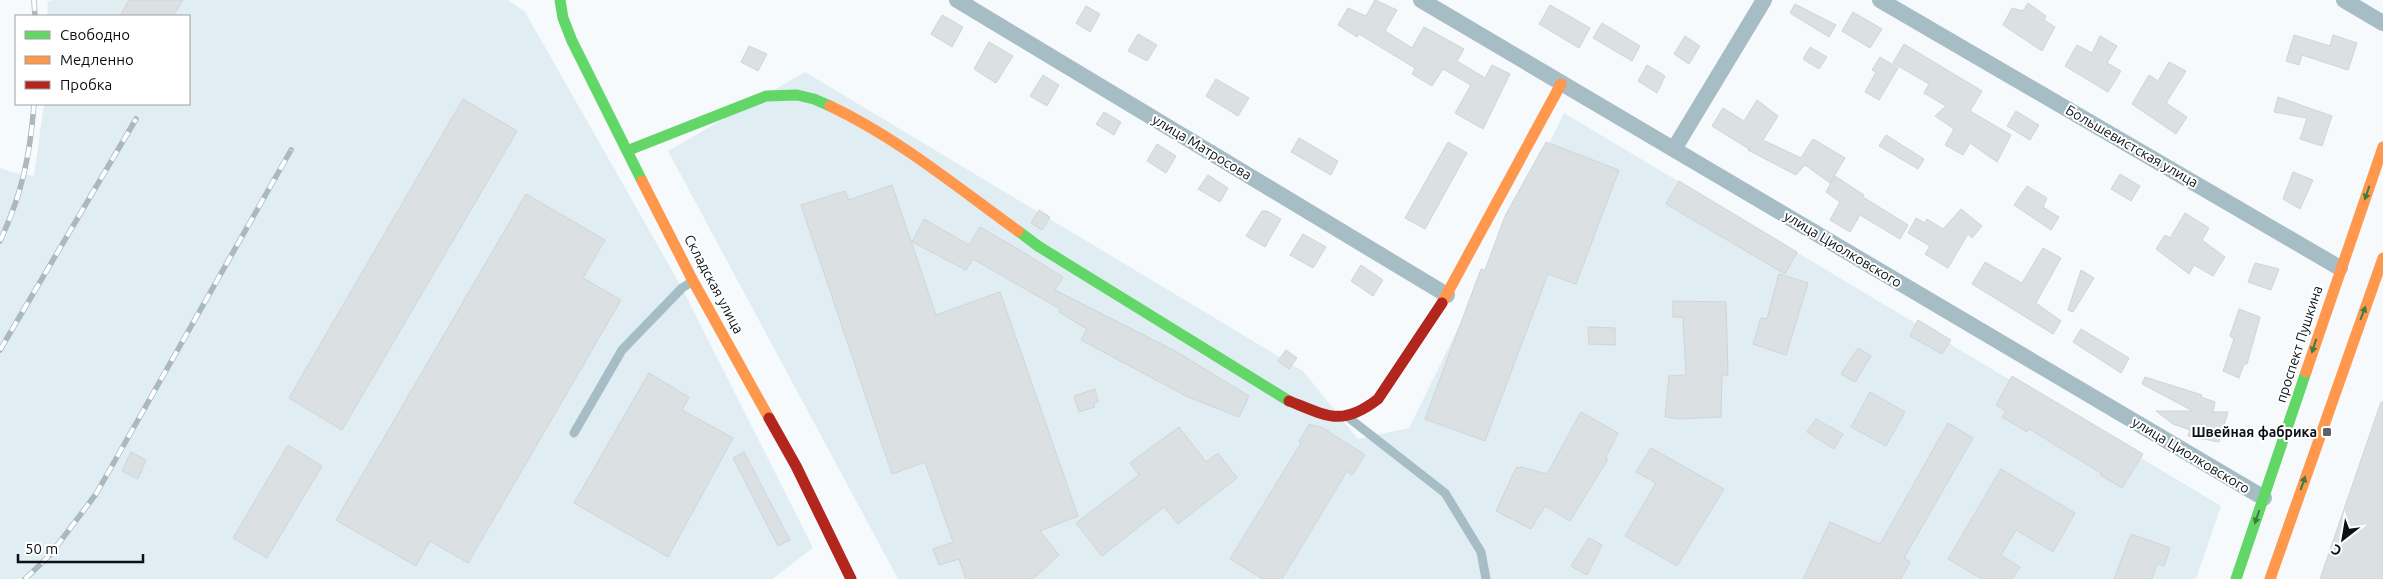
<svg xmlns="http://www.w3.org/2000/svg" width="2383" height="579" font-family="Ubuntu,sans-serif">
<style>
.built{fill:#e0edf3}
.building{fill:#dbe1e3;stroke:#cfd4d7}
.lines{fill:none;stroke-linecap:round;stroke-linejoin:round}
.lane{stroke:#a6bdc6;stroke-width:9}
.street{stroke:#a6bdc6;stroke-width:16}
.fast{stroke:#63d668;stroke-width:11}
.slow{stroke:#ff974d;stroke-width:11}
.jam{stroke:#b3261e;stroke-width:11}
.rail-casing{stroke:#abb9be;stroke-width:5.5}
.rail{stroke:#fff;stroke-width:4;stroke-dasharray:11;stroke-linecap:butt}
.oneway{fill:#3b7d42}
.poi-dot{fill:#5d6265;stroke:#fff;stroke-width:2}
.labels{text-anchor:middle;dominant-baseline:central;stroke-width:4;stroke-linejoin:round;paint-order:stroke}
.street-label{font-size:14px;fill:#0a1013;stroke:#fff}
.poi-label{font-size:14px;font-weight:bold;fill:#0a1013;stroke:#fff;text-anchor:end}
</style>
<rect width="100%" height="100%" fill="#f6fafc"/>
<g class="built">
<path d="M55,0h453l17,12 157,276 131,260 -41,31h-772v-411l11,4 23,4 10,-72h145v-88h-142l1,-15z"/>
<path d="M805,72l498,299 55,68 51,-11 155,-315 657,393 -25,73h-1298l-230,-428z"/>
</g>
<g class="building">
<path d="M129,0h54l-10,16h-53z"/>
<path d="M1375,0l22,10 -12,21 27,17 12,-21 40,22 -7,12 28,17 7,-13 18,9 -27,55 -28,-16 16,-28 -28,-16 -11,17 -20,-12 3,-6 -56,-34 -2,3 -19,-12 10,-17 18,8z"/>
<path d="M2028,3l18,13 -2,4 11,7 -13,24 -39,-26 9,-17 11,3z"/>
<path d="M1795,4l41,21 -7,12 -39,-24z"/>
<path d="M1550,5l40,23 -11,20 -40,-24z"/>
<path d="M1086,6l14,8 -10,18 -14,-9z"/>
<path d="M1853,12l29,17 -12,19 -28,-17z"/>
<path d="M942,15l21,12 -11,20 -21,-13z"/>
<path d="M1602,23l38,23 -8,15 -39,-23z"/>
<path d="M1138,34l19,11 -10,16 -19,-10z"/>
<path d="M2294,35l36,11 3,-11 24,8 -9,27 -46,-15 -3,10 -13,-4z"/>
<path d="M1685,36l15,10 -11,18 -15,-10z"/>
<path d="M2100,36l17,10 -10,17 14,8 -13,21 -43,-26 12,-21 15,8z"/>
<path d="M989,42l24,14 -17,27 -22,-14z"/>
<path d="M1904,44l78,47 -12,20 41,24 -14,27 -27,-19 -7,12 -18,-10 9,-16 -19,-13 11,-10 -22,-13 5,-9 -36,-21z"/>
<path d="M749,46l18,8 -9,17 -17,-9z"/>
<path d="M1810,47l17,10 -8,12 -16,-10z"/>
<path d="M1880,57l18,11 -19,32 -14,-8 11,-20 -4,-2z"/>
<path d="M2169,62l17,9 -20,32 21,14 -11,17 -44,-30 17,-29 9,6z"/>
<path d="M1647,65l18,11 -8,17 -19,-12z"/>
<path d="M1043,75l16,10 -12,21 -17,-10z"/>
<path d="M1216,79l33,19 -11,18 -32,-20z"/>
<path d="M2278,97l54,19 -10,30 -22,-7 7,-21 -33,-6z"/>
<path d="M463,99l54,32 -175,299 -53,-32z"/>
<path d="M1757,100l21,16 -15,24 38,18 11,-18h3l30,18 -15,25 -25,-18 -9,10 -48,-25 1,-1 -37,-23 11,-18 21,13z"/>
<path d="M2016,111l23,14 -9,15 -23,-14z"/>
<path d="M1104,112l17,10 -7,13 -18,-11z"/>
<path d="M1886,135l38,24 -6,10 -39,-23z"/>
<path d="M1299,138l39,23 -7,14 -40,-23z"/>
<path d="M1448,142l19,11 -42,76 -20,-11z"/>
<path d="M1546,142l73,28 -43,114 -28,-10 -63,167 -60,-22 56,-150 4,1 20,-54z"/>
<path d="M1157,144l19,12 -10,17 -19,-12z"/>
<path d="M2293,172l20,8 -13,29 -17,-10z"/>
<path d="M2120,174l20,12 -9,15 -20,-12z"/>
<path d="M1208,175l20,13 -8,14 -22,-13z"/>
<path d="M1835,176l29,19 -1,2 45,28 -8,14 -40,-24 -10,17 -20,-12 10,-18 -14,-10z"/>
<path d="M1679,181l118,71 -12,22 -119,-70z"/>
<path d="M892,185l44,130 64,-23 78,224 -38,15 19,24 -26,24h-67l-7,-20 -20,6 -6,-16 20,-7 -28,-80 -33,12 -91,-269 44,-14 4,9z"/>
<path d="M2027,186l20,12 -4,9 16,10 -8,13 -37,-25z"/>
<path d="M526,194l79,46 -22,38 38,22 -153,263 -38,-22 -14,25 -80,-46z"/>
<path d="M1961,209l21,17 -10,12 -4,-4 -20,34 -23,-14 5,-8 -22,-13 8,-15 9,5 2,-4 16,10z"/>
<path d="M1039,210l11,7 -8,13 -11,-7z"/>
<path d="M1262,211h5l14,8 -16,28 -19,-11z"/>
<path d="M2185,213l24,15 -7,12 23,17 -12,19 -19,-11 -5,9 -33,-25 9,-14 5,3z"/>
<path d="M924,219l45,26 11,-18 43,25 40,25 -8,13 122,62 72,44 -10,21 -51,-20 -107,-57 6,-11 -28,-17 1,-3 -87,-50 -7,11 -54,-28z"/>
<path d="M1303,234l23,13 -13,21 -23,-13z"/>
<path d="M2043,248l18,10 -25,45 25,18 -8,13 -81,-50 13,-22 37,21z"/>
<path d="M2255,263l24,6 -8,21 -23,-8z"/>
<path d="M1361,265l22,15 -10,16 -22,-15z"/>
<path d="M2081,270l13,8 -21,34 -5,-2z"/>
<path d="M1779,274l29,9 -22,72 -33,-11 8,-26 6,1z"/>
<path d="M1673,301l53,1 2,73h-6l-1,42 -42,2 -14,-2 4,-41 17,-1 -3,-58h-10z"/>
<path d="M2239,309l21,8 -13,47h-3l-5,14 -16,-7 11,-32 -4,-3z"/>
<path d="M1918,320l33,20 -9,14 -32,-18z"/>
<path d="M1588,327l27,1v17l-26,-1z"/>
<path d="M2081,329l48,29 -8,15 -48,-31z"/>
<path d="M1858,348l13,8 -16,26 -14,-8z"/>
<path d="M1286,350l11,8 -8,11 -11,-8z"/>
<path d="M649,373l40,24 -7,13 51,28 -65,119 -94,-54z"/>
<path d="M2012,376l131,78 -21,34 -22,-13 1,-2 -72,-44 -2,3 -25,-15 4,-6 -10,-6z"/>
<path d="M2145,377l57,18 -1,2 14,5 -2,10h15l-9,30 -31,-6 2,-6 -17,-6 -17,-13h37l-51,-27z"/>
<path d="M1095,389l3,13 -4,1 1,4 -16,5 -5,-16z"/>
<path d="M1870,392l35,20 -19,34 -35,-19z"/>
<path d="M2381,402h2v177h-63z"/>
<path d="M1581,412l37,21 -13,26h3l-38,62 -25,-15 -14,23 -35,-18 20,-43 5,-1 26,7z"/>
<path d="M1816,419l27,15 -9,15 -27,-17z"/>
<path d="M1948,423l25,15 -69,120 6,4 -9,17h-98l27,-57 50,22z"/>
<path d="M1309,424l14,4 42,27 -13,20 -5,-4 -65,108h-19l-33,-20 71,-116 -2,-1z"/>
<path d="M1179,427l27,35 12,-9 19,25 -59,46 -14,-17 -62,49 -26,-33 63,-48 -9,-12z"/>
<path d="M288,445l34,21 -55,92 -34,-20z"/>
<path d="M1651,448l73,41 -47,77 -52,-30 31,-53 -20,-11z"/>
<path d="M131,452l15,8 -8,19 -16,-8z"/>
<path d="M744,452l46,88 -12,6 -45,-88z"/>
<path d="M2001,469l74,44 -22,39 -37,-22 -15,25 19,12 -8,12h-30l-34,-20z"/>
<path d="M2131,534l39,14 -6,18 -7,-2 -5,15h-38z"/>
<path d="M1589,538l13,7 -15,30 -16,-9z"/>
</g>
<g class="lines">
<g class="lane">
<path d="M1349,418l96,75 36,59 5,27"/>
<path d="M574,433l48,-83 60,-62 11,-7"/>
</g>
<g class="street">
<path d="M957,0l490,295"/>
<path d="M1421,0l843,498"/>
<path d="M1880,0l460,268"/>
<path d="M2344,0l39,23"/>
<path d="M1674,149l90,-149"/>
</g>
<g class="fast">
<path d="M560,0l3,18 9,23 70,140"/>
<path d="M629,150l137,-54 31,-1 17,4 16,7"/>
<path d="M1018,231l20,15 251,155"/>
<path d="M2236,579l70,-207"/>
</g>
<g class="slow">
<path d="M830,106c68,32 128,82 188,125"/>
<path d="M642,181l51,100 76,137"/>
<path d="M1442,303l119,-219"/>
<path d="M2306,372l77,-225"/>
<path d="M2270,579l113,-321"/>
</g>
<g class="jam">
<path d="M1289,401c38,15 53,26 89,-2l64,-96"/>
<path d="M769,418l27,48 55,113"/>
</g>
<g class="rail-casing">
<g id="rail">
<path d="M34,0l1,16"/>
<path d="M0,241c22,-47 30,-85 34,-137"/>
<path d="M0,350l136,-231"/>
<path d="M25,579l25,-24 46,-61 195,-344"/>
</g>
</g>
<use href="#rail" class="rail"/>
</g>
<defs><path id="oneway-solid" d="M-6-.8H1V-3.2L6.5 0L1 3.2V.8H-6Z" transform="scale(1.25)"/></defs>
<g class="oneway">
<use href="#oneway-solid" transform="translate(2367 193) rotate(109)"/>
<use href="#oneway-solid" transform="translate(2363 313) rotate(-69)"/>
<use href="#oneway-solid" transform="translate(2314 346) rotate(108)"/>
<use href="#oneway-solid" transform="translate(2303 483) rotate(-71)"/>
<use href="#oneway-solid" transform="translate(2257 517) rotate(109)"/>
</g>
<rect class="poi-dot" x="2322" y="427" width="10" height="10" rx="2.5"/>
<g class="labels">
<g class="street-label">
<text transform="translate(2132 146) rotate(30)">Большевистская улица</text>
<text transform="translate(1202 147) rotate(31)">улица Матросова</text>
<text transform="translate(1843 249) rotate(31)">улица Циолковского</text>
<text transform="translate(714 284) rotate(62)">Складская улица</text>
<text transform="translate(2299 344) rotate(-72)">проспект Пушкина</text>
<text transform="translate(2191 455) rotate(31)">улица Циолковского</text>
</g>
<g class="poi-label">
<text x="2317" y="432">Швейная фабрика</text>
</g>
</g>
<rect x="15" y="15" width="175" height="90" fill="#ffffff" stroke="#9d9fa1"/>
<rect x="25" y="31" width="25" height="8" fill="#63d668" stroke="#9d9fa1"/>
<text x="60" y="40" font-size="15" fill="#0a1013">Свободно</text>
<rect x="25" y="56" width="25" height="8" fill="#ff974d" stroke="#9d9fa1"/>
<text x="60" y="65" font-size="15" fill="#0a1013">Медленно</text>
<rect x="25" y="81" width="25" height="8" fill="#b3261e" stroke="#9d9fa1"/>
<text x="60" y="90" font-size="15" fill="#0a1013">Пробка</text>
<g transform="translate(2343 539) rotate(211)" stroke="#ffffff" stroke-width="4" paint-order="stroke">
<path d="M0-4L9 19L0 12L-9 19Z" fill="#0a1013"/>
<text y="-8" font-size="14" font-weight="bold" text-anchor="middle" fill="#0a1013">С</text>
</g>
<path d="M18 554v8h125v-8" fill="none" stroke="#0a1013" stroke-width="2.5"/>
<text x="25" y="554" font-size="15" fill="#0a1013" stroke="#ffffff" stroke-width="4" paint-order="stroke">50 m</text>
</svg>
